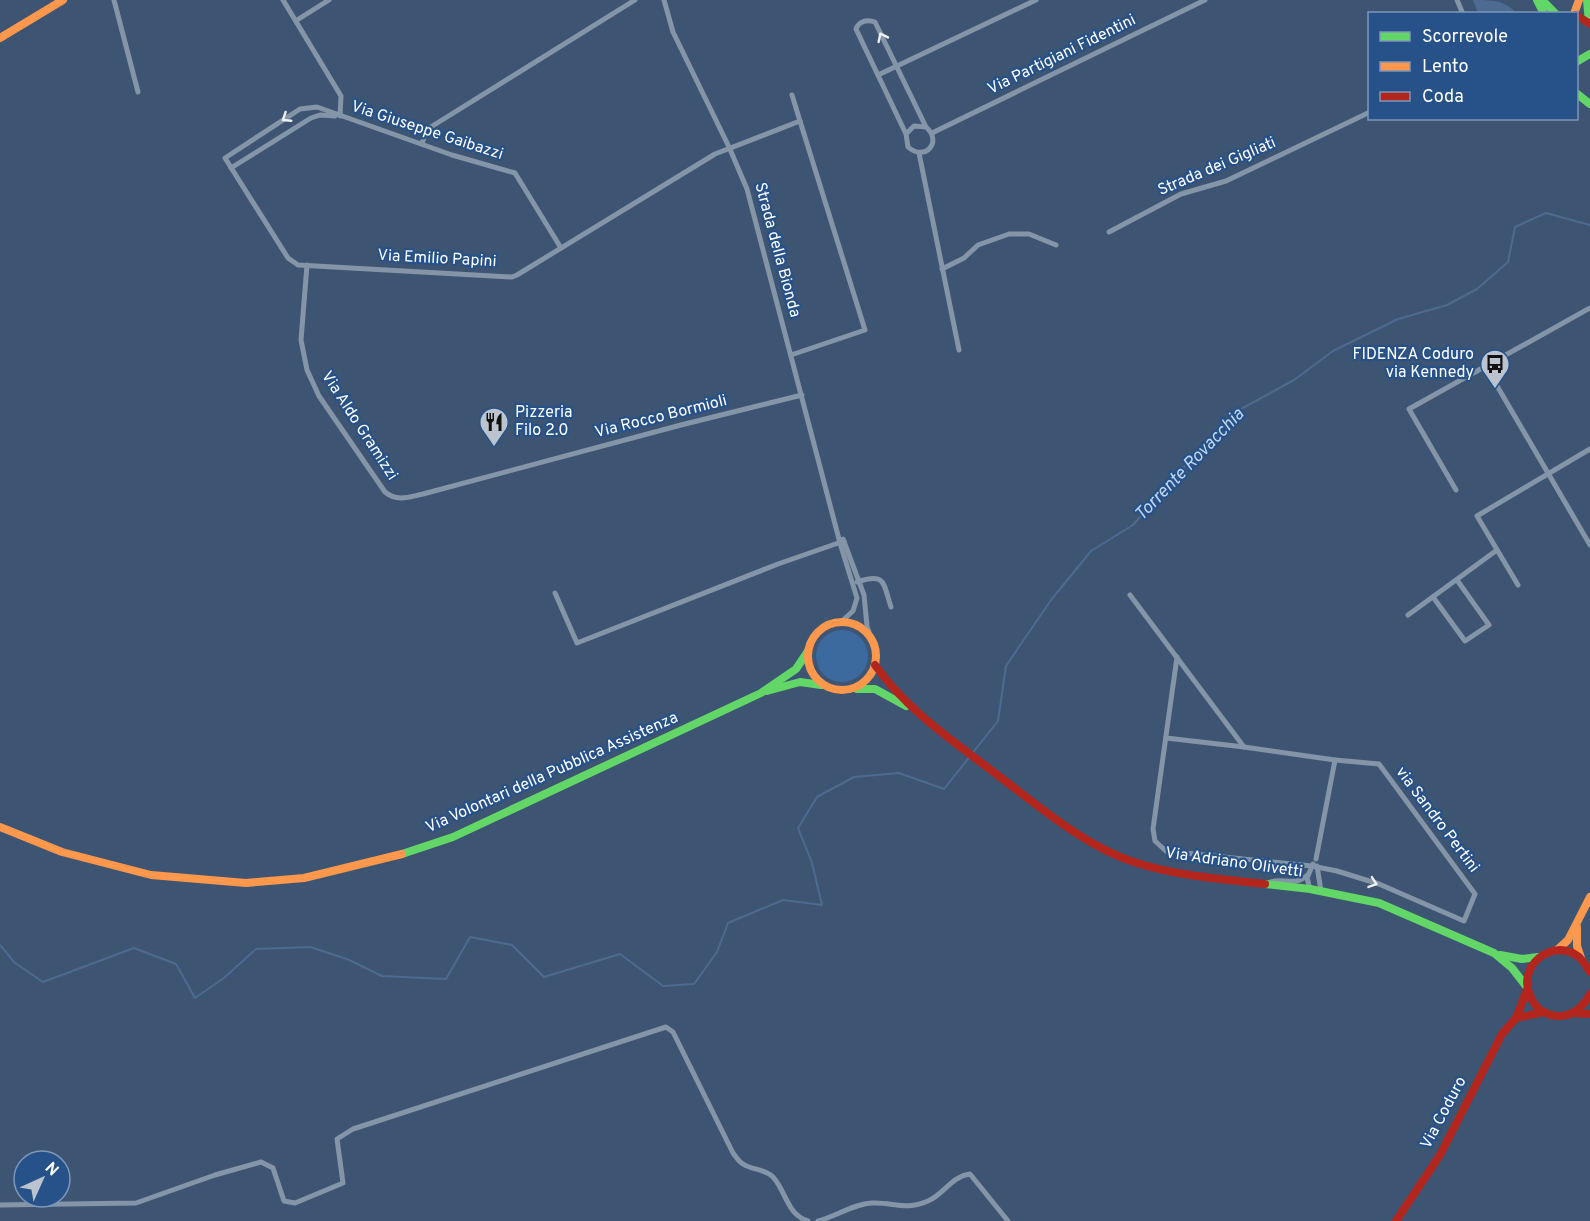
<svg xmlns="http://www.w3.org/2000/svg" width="1590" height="1221" font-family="Overpass,sans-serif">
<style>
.green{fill:#3c699e}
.water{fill:#4d6a90}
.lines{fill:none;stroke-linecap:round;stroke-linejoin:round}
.stream{stroke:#4d6a90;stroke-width:2}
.street{stroke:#8495a8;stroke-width:5}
.fast{stroke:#63d668;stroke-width:8}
.slow{stroke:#ff974d;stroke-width:8}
.jam{stroke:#b3261e;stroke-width:8}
.oneway{stroke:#edeff2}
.labels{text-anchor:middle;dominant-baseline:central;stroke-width:4.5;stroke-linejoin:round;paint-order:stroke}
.street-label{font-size:16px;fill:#fff;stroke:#275289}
.poi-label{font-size:16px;fill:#fff;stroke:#275289;text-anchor:end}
.water-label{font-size:18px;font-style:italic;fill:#c0d6f0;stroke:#275289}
</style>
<rect width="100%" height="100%" fill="#3d5573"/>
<circle class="green" cx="842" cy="656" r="26"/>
<path class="water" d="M1473,0c18,0 32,0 43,13h-38z"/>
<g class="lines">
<path class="stream" d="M0,945l15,18 28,19 91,-34 42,16 19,34 29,-20 32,-29 54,-2 37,12 35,17 64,3 24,-42 42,8 32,32 76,-23 43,32 31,-2 23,-32 11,-29 55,-23 39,5 -10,-42 -14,-35 19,-31 37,-20 45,-4 45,16 54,-68 8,-55 45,-66 40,-49 42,-26 46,-53 62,-63 53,-29 39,-29 65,-32 49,-14 30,-16 31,-27 7,-35 31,-14 44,12"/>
<g class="street">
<path d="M114,0l24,92"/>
<path d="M283,0l58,96 -1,20"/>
<path d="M664,0l9,32 56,115 18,42 93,354 17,55 -4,13 -12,11"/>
<path d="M1457,0l6,14"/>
<path d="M297,20l32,-20"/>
<path d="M878,75l158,-75"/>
<path d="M792,95l8,26"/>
<path d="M932,133l273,-133"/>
<path d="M906,134l-50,-105c3,-8 11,-10 19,-7l51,105c17,15 -1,35 -18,20l-2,-13 8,-8 12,1"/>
<path d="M422,144l4,-14 209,-130"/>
<path d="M919,153l40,197"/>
<path d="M231,168l80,-50 9,-3 15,1"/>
<path d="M1109,232l72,-38 45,-13 144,-69"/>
<path d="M561,248l-46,-75 -63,-18 -135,-48 -17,2 -75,49 63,100 10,7 214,12 5,-2 198,-121 85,-33 65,209 -74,25"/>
<path d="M307,265l-6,75 6,30 12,26 66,96c12,10 24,5 38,2l258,-69 121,-30"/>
<path d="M942,269l22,-11 14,-13 31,-11h20l27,11"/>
<path d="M1486,367l104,178"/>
<path d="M1456,490l-47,-81 181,-101"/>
<path d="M843,539l21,56 3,31 4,12"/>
<path d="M857,582c29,-10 26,1 34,25"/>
<path d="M1518,585l-41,-69 113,-67"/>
<path d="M555,593l22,50 201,-79 66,-23"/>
<path d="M1130,595l114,152 91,13 -19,99"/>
<path d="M1433,597l32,44 24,-16 -32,-45"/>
<path d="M1408,615l89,-65"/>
<path d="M1177,657l-24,172 2,12 11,10 146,15 25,5 42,13 85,37 11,-27 -96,-130 -44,-4"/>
<path d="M1166,738l78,9"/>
<path d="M1317,866l4,25"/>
<path d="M1268,883c16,-7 24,5 40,-8"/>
<path d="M1310,889l-3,-11 6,-14"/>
<path d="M0,1205l136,-2 79,-28 46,-13 12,6 11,33 11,2 48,-20 -6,-44 16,-10 313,-102 7,5 60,121c3,4 6,9 10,11 9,6 22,5 30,13 13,14 14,38 35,44"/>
<path d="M818,1221c19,-5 35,-17 54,-18 22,-1 33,8 56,-2 16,-7 24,-25 42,-27l38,47"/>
</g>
<g class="fast">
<path d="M1537,0l7,14"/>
<path d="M1542,0l14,14"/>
<path d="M1587,0l2,23"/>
<path d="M1576,62l14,-8"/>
<path d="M1576,93l14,11"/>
<path d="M857,689h18l31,17"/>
<path d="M767,691l33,-9 21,3"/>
<path d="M402,854l51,-17 308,-144 35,-24 12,-18"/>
<path d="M1265,884l45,5 69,14 115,50 18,15 14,18"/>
<path d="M1500,955l22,4 16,-2"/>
</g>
<g class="slow">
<path d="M1574,14l5,-14"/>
<path d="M0,38l63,-38"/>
<circle cx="842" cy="656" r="34"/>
<path d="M0,827l62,25 89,23 95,8 58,-5 98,-24"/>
<path d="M1577,927v19l4,12"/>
<path d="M1557,950l11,-10 22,-43"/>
</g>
<g class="jam">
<path d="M1576,15l14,9"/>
<path d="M875,665c32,46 81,78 125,112 41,31 85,69 134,85 42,14 87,17 131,22"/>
<path d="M1590,972c-3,-5 -7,-11 -11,-15 -27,-21 -64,10 -48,41 5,10 14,17 26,18 15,1 26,-9 33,-22"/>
<path d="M1573,1013l17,1"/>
<path d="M1516,1018l28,-6"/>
<path d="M1396,1221l44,-66 62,-121 14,-16 11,-28"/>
</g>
</g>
<defs><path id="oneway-chevron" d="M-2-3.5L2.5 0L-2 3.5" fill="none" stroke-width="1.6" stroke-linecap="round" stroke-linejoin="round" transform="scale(1.5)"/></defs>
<g class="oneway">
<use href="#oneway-chevron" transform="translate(882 37) rotate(-116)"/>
<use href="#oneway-chevron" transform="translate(286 118) rotate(147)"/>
<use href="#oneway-chevron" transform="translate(1373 883) rotate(19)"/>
</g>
<defs>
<g id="bus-pin" transform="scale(1.5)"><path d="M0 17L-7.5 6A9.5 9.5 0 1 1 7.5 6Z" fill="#bbc4ce" stroke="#275289"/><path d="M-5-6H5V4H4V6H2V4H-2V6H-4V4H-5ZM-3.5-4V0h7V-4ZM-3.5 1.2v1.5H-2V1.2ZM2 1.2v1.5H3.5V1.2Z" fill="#111"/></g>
<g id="restaurant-pin" transform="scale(1.5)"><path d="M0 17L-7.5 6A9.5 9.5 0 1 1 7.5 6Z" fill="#bbc4ce" stroke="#275289"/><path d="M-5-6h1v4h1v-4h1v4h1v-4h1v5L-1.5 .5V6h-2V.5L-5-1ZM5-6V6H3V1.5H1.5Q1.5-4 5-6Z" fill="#111"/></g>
</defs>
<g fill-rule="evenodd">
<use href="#bus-pin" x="1495" y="364"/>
<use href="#restaurant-pin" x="494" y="422"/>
</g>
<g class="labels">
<g class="street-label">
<text transform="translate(1062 55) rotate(-26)">Via Partigiani Fidentini</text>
<text transform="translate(427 131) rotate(18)">Via Giuseppe Gaibazzi</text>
<text transform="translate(1217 167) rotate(-23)">Strada dei Gigliati</text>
<text transform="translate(777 250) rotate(75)">Strada della Bionda</text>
<text transform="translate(437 259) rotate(3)">Via Emilio Papini</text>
<text transform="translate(661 417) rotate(-14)">Via Rocco Bormioli</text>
<text transform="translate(359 426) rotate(57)">Via Aldo Gramizzi</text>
<text transform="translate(552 773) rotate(-24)">Via Volontari della Pubblica Assistenza</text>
<text transform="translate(1437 820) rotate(53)">via Sandro Pertini</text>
<text transform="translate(1234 863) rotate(8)">Via Adriano Olivetti</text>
<text transform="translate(1444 1113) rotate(-62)">Via Coduro</text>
</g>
<g class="poi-label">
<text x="1474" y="355">FIDENZA Coduro<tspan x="1474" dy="18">via Kennedy</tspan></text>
<text x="515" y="413" text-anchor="start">Pizzeria<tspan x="515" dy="18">Filo 2.0</tspan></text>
</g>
<g class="water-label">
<text transform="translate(1190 465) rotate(-46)">Torrente Rovacchia</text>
</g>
</g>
<rect x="1368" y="12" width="210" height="108" fill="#275289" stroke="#7d97b8" stroke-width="1.5"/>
<rect x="1380" y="32" width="30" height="9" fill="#63d668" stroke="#7d97b8" stroke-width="1.5"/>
<text x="1422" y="42" font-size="18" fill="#ffffff">Scorrevole</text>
<rect x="1380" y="62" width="30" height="9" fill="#ff974d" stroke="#7d97b8" stroke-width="1.5"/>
<text x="1422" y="72" font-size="18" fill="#ffffff">Lento</text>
<rect x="1380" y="92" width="30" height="9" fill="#b3261e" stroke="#7d97b8" stroke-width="1.5"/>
<text x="1422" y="102" font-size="18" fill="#ffffff">Coda</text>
<g transform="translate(42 1179) rotate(45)"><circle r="28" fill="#275289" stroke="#7d97b8" stroke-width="1.5"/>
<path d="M0-4.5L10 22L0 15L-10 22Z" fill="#bbc4ce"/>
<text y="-9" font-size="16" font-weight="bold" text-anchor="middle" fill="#ffffff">N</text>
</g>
</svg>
